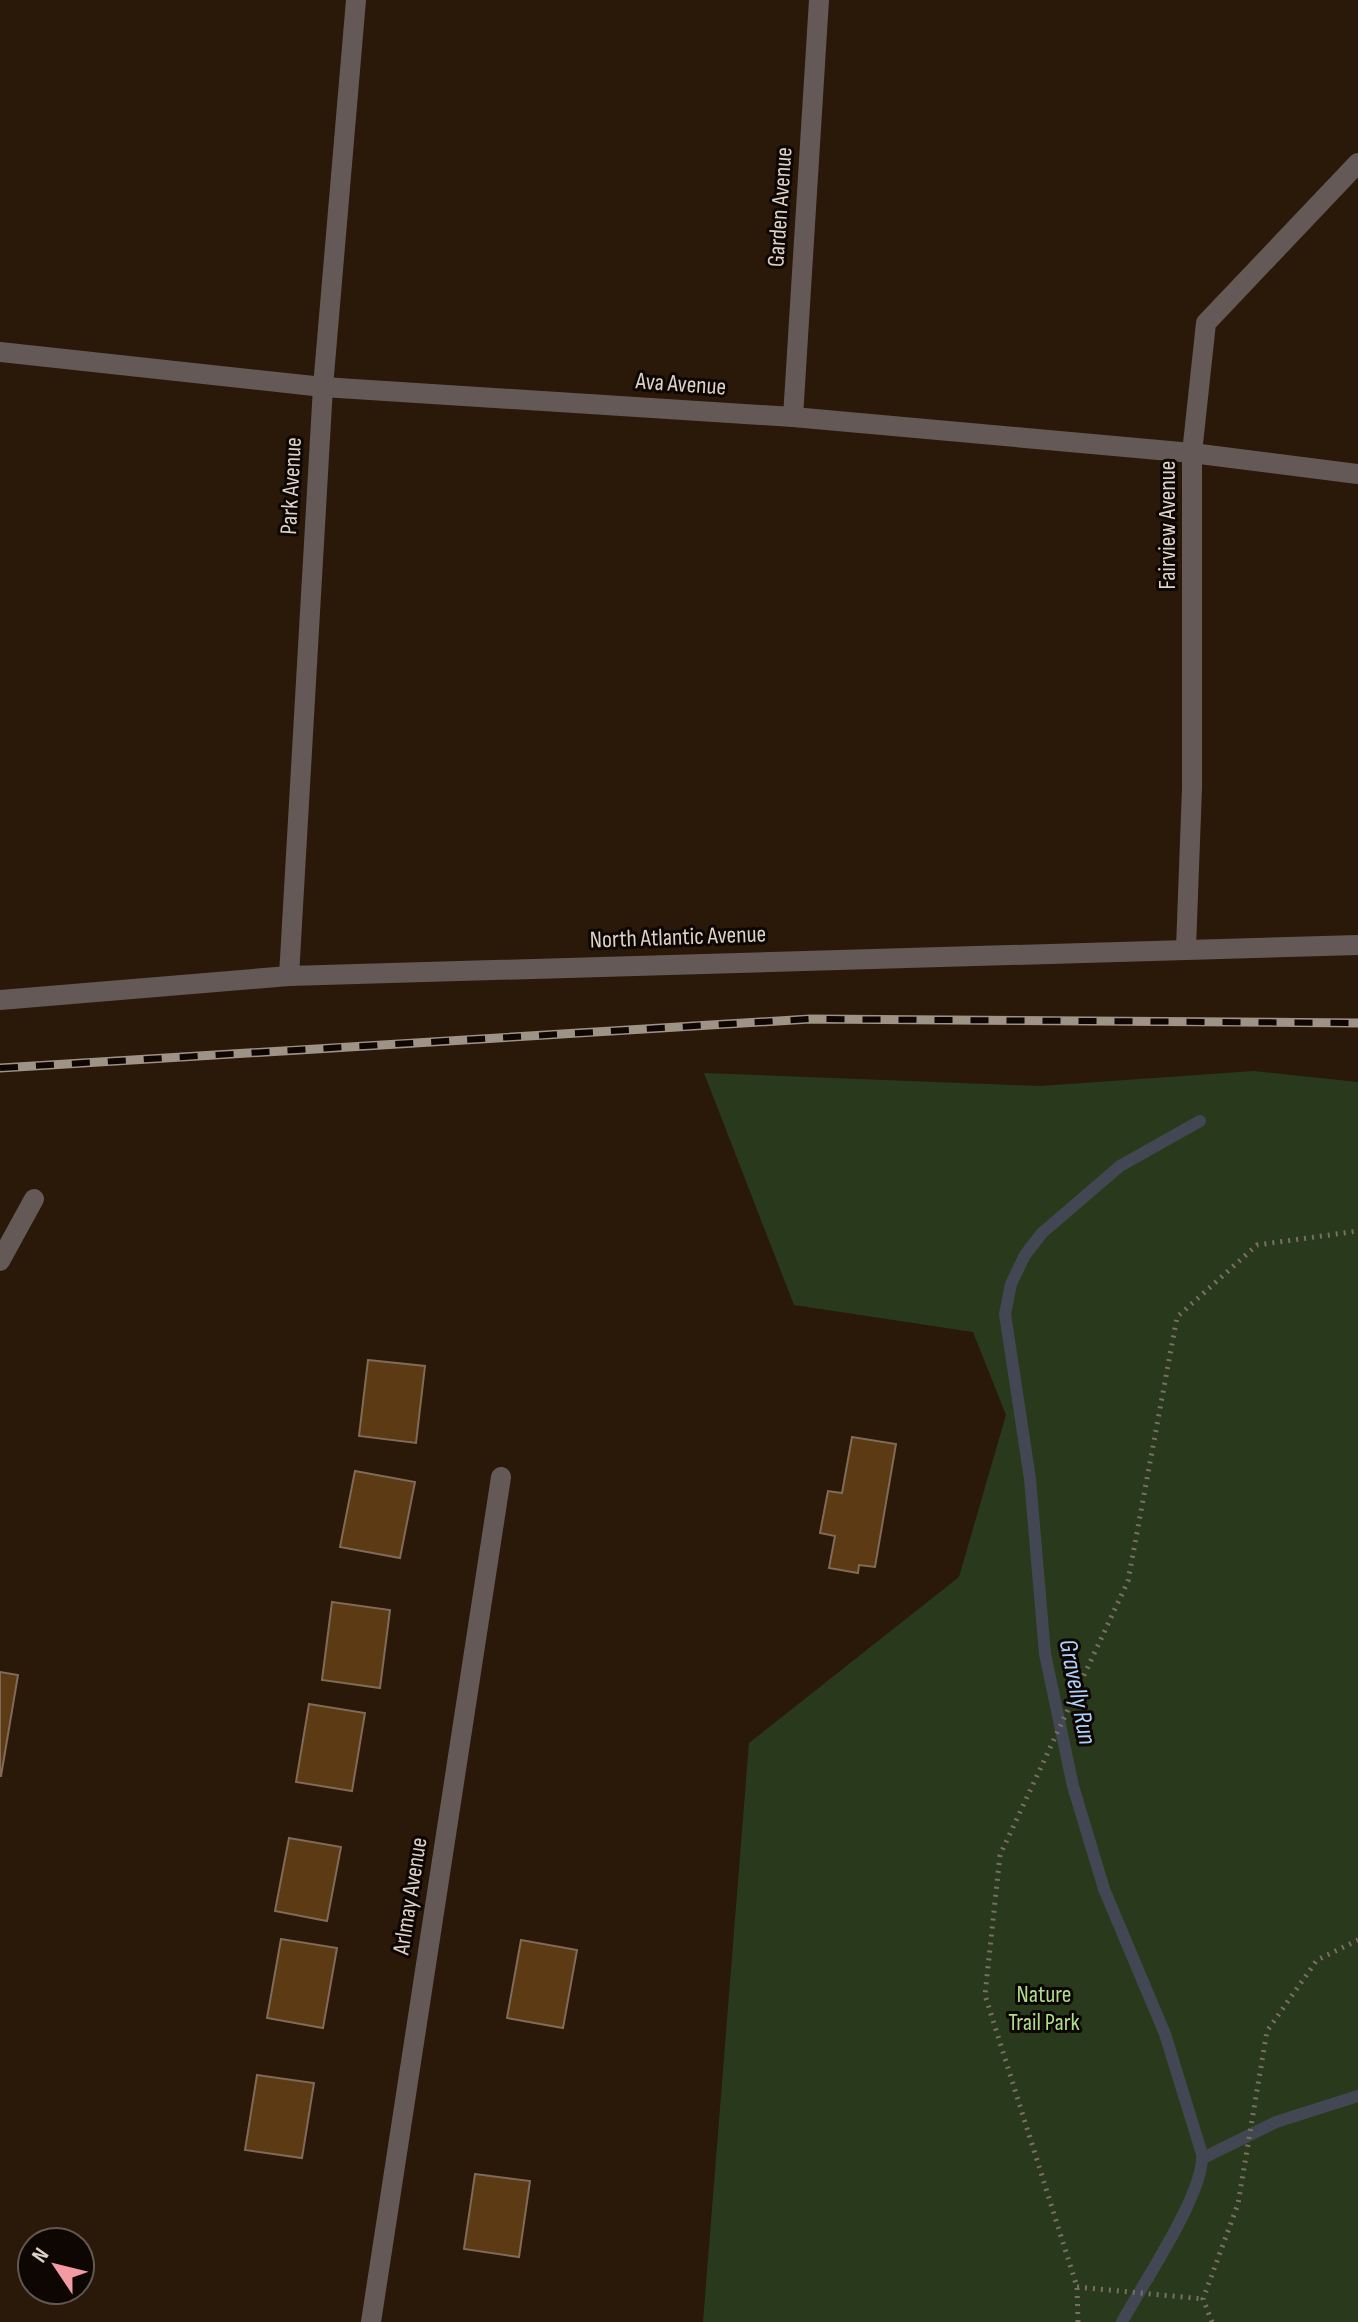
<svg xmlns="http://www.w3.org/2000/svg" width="1358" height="2322" font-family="'Sofia Sans Condensed',sans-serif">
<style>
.green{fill:#293a1c}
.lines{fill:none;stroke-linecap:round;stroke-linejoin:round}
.stream{stroke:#424753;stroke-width:12}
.building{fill:#5c3a13;stroke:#7f6b58;stroke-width:2}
.path{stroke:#7c6e61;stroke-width:5;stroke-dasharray:2 6;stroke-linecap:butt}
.minor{stroke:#655957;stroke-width:20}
.rail-casing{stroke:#9f9286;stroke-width:9}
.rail{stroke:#0d0602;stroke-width:6;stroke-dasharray:18;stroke-linecap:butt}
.labels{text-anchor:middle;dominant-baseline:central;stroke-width:6;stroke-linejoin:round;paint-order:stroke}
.street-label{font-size:24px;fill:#ddd2c8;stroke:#0d0602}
.park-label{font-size:24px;fill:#aede8d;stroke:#0d0602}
.water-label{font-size:26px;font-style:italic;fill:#aed2fd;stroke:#0d0602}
</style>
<rect width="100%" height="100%" fill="#2a1909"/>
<path class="green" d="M1254,1071l104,11v1240h-655l46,-579 210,-166 47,-162 -33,-83 -179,-27 -90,-232 336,13z"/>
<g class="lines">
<g class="stream">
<path d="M1203,2158l73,-36 82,-26"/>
<path d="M1122,2322c21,-39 83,-129 80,-168l-37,-120 -61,-145 -31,-103 -28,-132 -15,-175 -25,-165 6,-30 14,-29 17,-22 78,-67 80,-45"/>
</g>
</g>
<g class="building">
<path d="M368,1360l57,6 -9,77 -57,-7z"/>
<path d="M852,1437l44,7 -21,123 -16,-2 -1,8 -29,-5 6,-32 -15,-3 8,-42 14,2z"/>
<path d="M355,1471l60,11 -15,76 -60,-11z"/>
<path d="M332,1602l58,8 -10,78 -58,-8z"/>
<path d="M0,1672l18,3 -17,101h-1z"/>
<path d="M309,1704l56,9 -13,78 -56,-9z"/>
<path d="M289,1838l52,9 -14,74 -52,-10z"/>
<path d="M281,1939l56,9 -14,80 -56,-10z"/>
<path d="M521,1940l56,10 -14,78 -56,-10z"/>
<path d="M257,2075l57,8 -12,75 -57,-8z"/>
<path d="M475,2174l55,7 -11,76 -55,-8z"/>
</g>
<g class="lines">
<g class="path">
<path d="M1077,2287l126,12"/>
<path d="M1078,2322l-1,-35 -92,-292 15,-140 128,-274 49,-264 80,-72 101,-14"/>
<path d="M1212,2322l-9,-23 35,-95 29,-173 50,-71 41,-20"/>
</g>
<g class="minor">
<path d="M0,352l323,35 470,30 399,36 166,21"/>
<path d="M793,417l26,-417"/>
<path d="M1186,948l6,-160v-335l14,-130 152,-160"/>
<path d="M289,976l34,-589 33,-387"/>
<path d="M0,1000l289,-24 1069,-31"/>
<path d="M0,1261l34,-62"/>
<path d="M371,2322l130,-845"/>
</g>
<g class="rail-casing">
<path id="rail" d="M0,1068l810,-49 548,4"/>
</g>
<use href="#rail" class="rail"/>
</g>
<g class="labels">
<g class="street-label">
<text transform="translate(780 207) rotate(-86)">Garden Avenue</text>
<text transform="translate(681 384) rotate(4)">Ava Avenue</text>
<text transform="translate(291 486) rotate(-87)">Park Avenue</text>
<text transform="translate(1167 525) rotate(-90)">Fairview Avenue</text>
<text transform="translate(678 937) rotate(-2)">North Atlantic Avenue</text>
<text transform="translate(410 1896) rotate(-81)">Arlmay Avenue</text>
</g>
<g class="park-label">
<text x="1044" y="1994">Nature<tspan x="1044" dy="28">Trail Park</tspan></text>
</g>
<g class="water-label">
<text transform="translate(1077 1692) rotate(79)">Gravelly Run</text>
</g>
</g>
<g transform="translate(56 2266) rotate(305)"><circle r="38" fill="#0d0602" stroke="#605851" stroke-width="2"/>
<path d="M0-6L14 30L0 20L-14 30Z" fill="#f49aa3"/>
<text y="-12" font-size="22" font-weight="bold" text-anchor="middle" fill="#ddd2c8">N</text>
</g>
</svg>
